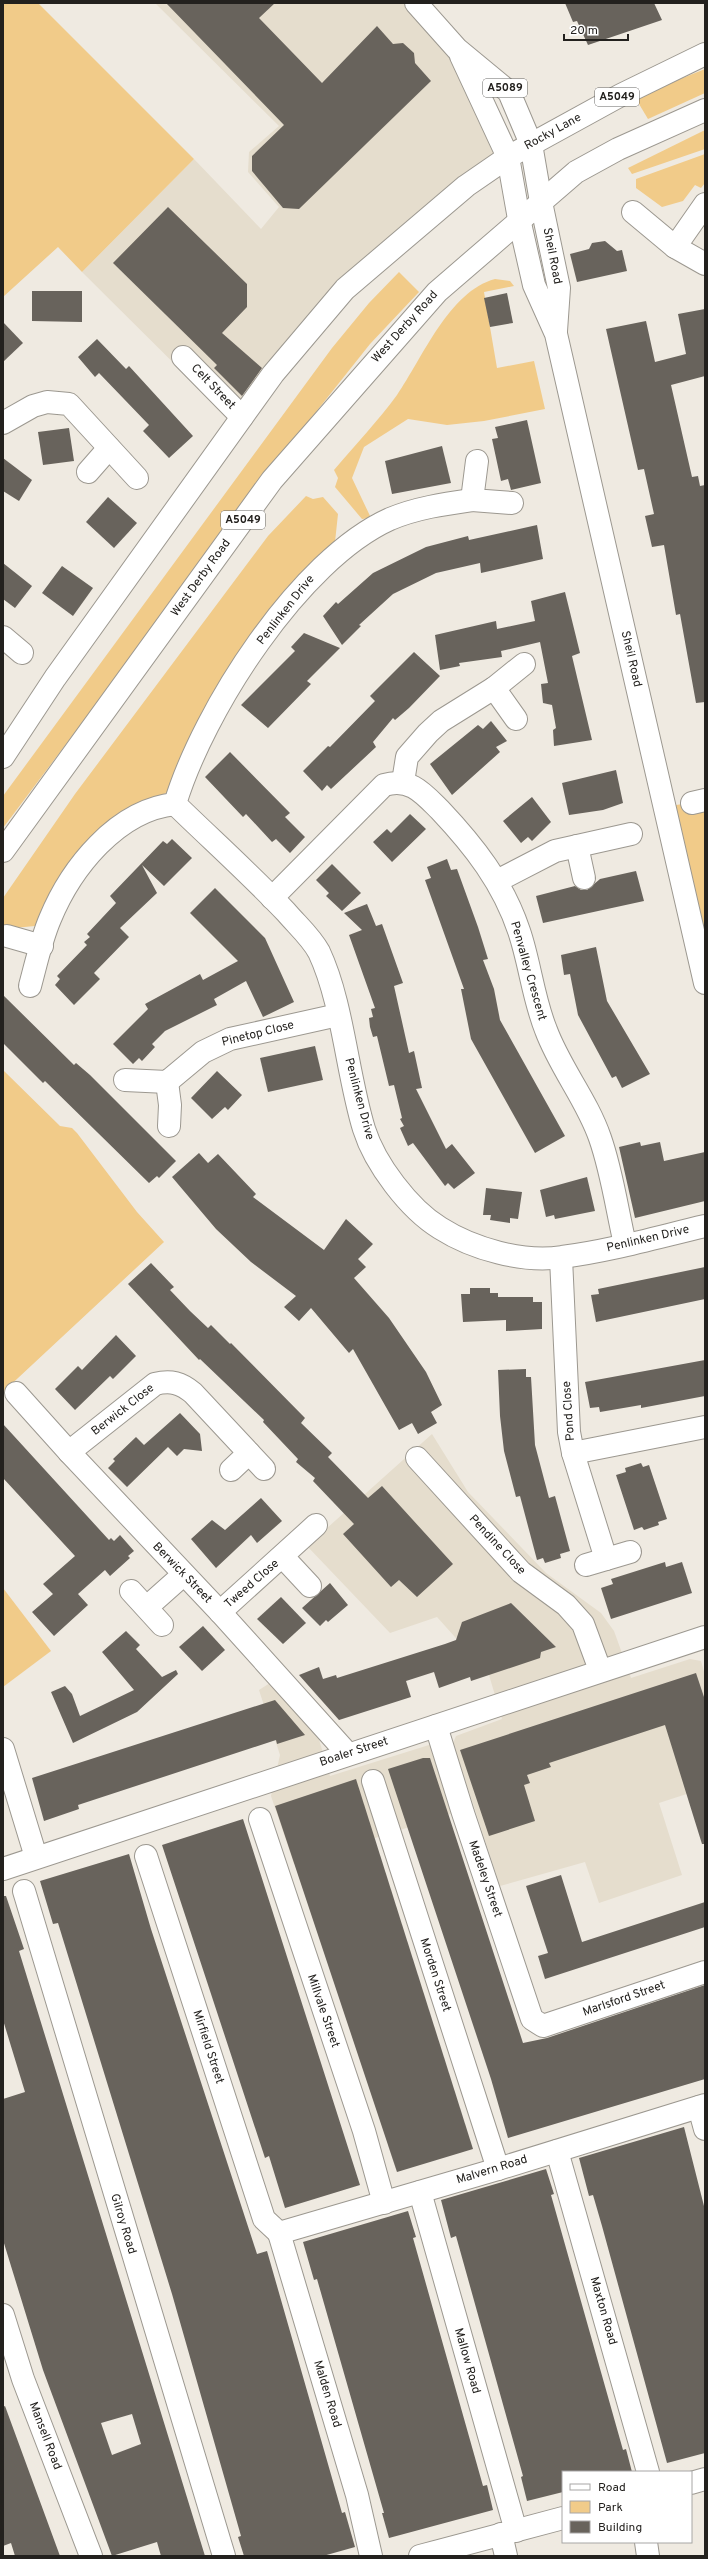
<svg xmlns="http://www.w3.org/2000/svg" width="708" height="2559" font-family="Overpass,sans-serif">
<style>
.built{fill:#e5ddcd}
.green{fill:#f1cb89}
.building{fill:#68635c;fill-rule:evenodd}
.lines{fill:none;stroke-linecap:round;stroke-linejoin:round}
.minor-casing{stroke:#9c9890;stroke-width:24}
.major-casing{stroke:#9c9890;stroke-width:24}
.highway-casing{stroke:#9c9890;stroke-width:24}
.minor{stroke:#fff;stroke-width:22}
.major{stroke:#fff;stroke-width:22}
.highway{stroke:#fff;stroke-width:22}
.labels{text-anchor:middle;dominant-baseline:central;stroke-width:4;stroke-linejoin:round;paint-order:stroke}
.shield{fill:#fff;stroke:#656462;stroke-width:1}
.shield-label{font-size:11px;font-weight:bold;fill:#23211e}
.street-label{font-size:12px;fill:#23211e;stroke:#fff}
</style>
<rect width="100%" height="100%" fill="#efeae1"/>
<g class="built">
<path d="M155,3h261l41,46 51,108 -163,132 -109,136 -154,-153 112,-113 67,70 18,-22 -31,-35 1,-20 30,-26z"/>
<path d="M432,1434l36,58 78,81 55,40 13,18 17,47 59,-19 11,2 4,14v113l-46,15 23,72 -83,28 -14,-41 -85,24 -47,-143 3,-7 46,-17 -13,-44 -52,-58 -47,16 -83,-87z"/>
<path d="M270,1683l47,50 13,43 99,-31 3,1 24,66 -162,52 -23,-68 9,-41 -21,-65z"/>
</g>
<g class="green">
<path d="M3,3h35l156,156 -112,113 -24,-25 -55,50z"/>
<path d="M705,69v24l-57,26 -12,-20 2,-3z"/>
<path d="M705,130v19l-73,25 -4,-6z"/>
<path d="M705,154v29l-4,5 -6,-3 -12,16 -21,6 -26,-19v-9z"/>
<path d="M399,272l20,20 -49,52 -66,83 -301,401v-32l329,-448 37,-45z"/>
<path d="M495,279l15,2 4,5 -30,6 13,76 37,-7 11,48 -61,12 -37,4 -39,-6 -44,28 -12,31 19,40 -9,1 -27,-32 3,-9 -4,-8c21,-25 44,-49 63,-75 25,-36 52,-104 98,-116z"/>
<path d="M306,496l7,3 10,-2 15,17 -3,28 -35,34 -133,216 -7,5 -125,129 -32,3v-31l72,-104 193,-258z"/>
<path d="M705,800v183l-40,-176z"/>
<path d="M3,1070l57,56 12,2 5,5 60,79 27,30 -161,150z"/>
<path d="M3,1588l48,63 -48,36z"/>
</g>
<g class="building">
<path d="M166,3h109l-16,15 63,65 55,-57 16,18 10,-1 11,10 1,10 16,18 -132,128 -16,-1 -31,-37v-15l32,-31z"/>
<path d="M565,3h89l8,17 -74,25 -11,-24 -4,1z"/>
<path d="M168,207l79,77v23l-25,26 40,35 -20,28 -28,-28 3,-3 -104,-102z"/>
<path d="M605,241l12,10 5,-1 5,21 -50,11 -7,-28 19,-5 3,-6z"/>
<path d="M32,291h50v31l-50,-1z"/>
<path d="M507,293l6,30 -23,4 -6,-29z"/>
<path d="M705,309v67l-34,9 21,92 6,-1 2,10 5,-1v217l-9,1 -16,-89 -4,1 -12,-70 -12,2 -7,-31 9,-2 -10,-45 -6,1 -32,-141 40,-8 9,41 31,-8 -8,-40z"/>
<path d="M3,322l20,21 -20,19z"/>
<path d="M97,339l29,30 3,-3 64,70 -24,22 -26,-27 6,-6 -50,-52 -4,4 -17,-20z"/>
<path d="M527,420l14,63 -30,7 -3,-11 -7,2 -9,-42 6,-1 -3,-11z"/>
<path d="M69,428l5,33 -31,4 -5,-33z"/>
<path d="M442,446l9,37 -59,11 -7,-33z"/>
<path d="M3,458l29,22 -13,21 -16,-10z"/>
<path d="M108,497l29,26 -23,25 -28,-26z"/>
<path d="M537,525l6,34 -62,14 -1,-10 -44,10 -43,21 -34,31 2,1 -19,19 -19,-29 13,-14 2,2 35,-31 53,-26 42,-11 1,4z"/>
<path d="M3,563l29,23 -17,22 -12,-9z"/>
<path d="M62,566l31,22 -20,28 -31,-23z"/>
<path d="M565,592l15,61 -8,3 20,84 -38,6 -1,-16 3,-2 -4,-23 -9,-2 -2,-19 7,-1 -8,-41 -39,9 1,6 -43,6 1,3 -20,4 -5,-35 61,-14 1,8 38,-8 -4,-20z"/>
<path d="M304,633l36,15 -33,33 4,3 -43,44 -27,-23 54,-54 -4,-4z"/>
<path d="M414,652l26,24 -31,32 -14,12 -2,-2 -20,24 3,5 -45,42 -4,-4 -5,6 -19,-20 25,-25 2,1 45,-46 -5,-5z"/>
<path d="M491,721l16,20 -11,6 4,5 -48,43 -22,-31 48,-39 5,4z"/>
<path d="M230,752l60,61 -5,4 20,20 -15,16 -14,-14 -4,3 -26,-28 -3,3 -38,-40z"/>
<path d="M616,770l7,33 -20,7 -34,5 -7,-32z"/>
<path d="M532,797l19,25 -19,19 -4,-4 -7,6 -18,-22z"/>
<path d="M410,814l16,15 -34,33 -19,-20 14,-13 4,4z"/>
<path d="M172,839l20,19 -28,28 -22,-21 15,28 -37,35 9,9 -35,36 6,6 -26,26 -19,-20 5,-6 -3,-3 30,-31 -3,-3 6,-5 -3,-3 29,-31 -6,-7 53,-55 4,3z"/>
<path d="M447,859l4,11 6,-1 21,58 10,32 -5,1 11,29 6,31 65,116 -30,17 -64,-114 -10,-50h3l-39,-109 6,-2 -4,-11z"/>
<path d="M332,864l29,29 -19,18 -16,-15 3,-3 -13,-13z"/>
<path d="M636,871l8,30 -101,22 -7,-27 39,-10 6,4h6l13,-11z"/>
<path d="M215,888l50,50 29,64 -31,15 -17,-36 -32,18 3,6 -52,26 -13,13 3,3 -13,14 -3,-3 -6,6 -20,-20 35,-35 -3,-5 55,-30 3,6 35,-19 -48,-48z"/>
<path d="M367,904l9,22 6,-2 21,59 -9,3 15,67 5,-2 8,37 -6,1 30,60 6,-5 23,29 -21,16 -6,-6 -3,3 -32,-43 -5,3 -8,-18 4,-2 -4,-7 2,-1 -8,-33 -5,1 -12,-50 -4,1 -3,-10 -1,-9 4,-1 -2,-8 4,-1 -26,-73 13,-5 -18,-17z"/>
<path d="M596,947l11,54 43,73 -28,14 -6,-12 -4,2 -34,-63 -8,-41 -6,1 -3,-20z"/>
<path d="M3,995l71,70 2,-2 14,12 86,86 -17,17 -2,-2 -8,7 -104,-102 -2,2 -40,-40z"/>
<path d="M315,1046l8,34 -55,12 -8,-34z"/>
<path d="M217,1071l25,24 -14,15 -3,-3 -13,12 -21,-21z"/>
<path d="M640,1142l1,4 19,-4 4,19 41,-9v49l-70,17 -16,-71z"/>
<path d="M199,1153l9,10 10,-9 38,40 -3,3 71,53 22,-31 27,25 -15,15 8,8 -12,11 35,40 37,54 16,33 -11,7 6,11 -19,11 -6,-11 -13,7 -46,-81 -4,4 -38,-45 -12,13 -15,-14 12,-11 -45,-34 -35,-33 -44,-52z"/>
<path d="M587,1177l8,34 -40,8 -1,-4 -8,2 -6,-27z"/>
<path d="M486,1188l36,4 -4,27 -8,-1v5l-20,-3 1,-5h-8z"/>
<path d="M151,1263l23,24 -4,3 20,21 18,17 3,-3 19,19 1,-1 74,75 -4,5 31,30 -4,4 40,41 14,-12 71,78 -36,33 -18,-17 -8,7 -48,-53 11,-10 -41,-43 2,-3 -19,-16 2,-3 -35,-37 1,-2 -64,-61 -1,1 -71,-76z"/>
<path d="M705,1267v32l-109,23 -5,-27 8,-1 -1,-5z"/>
<path d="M470,1288h20v5h8v4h35v5h9v27l-36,2v-11l-43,2 -2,-28h9z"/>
<path d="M116,1335l20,21 -23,23 -3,-3 -35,34 -20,-21 23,-23 4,4z"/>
<path d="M705,1360v36l-64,12v-3l-41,7 -1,-5 -9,1 -5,-26z"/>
<path d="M526,1369v8h5l4,68 14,53 6,-2 15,55 -10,3 1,4 -16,5 -2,-5 -6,2 -17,-64 -4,1 -12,-46 -4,-35 -2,-46z"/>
<path d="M180,1413l20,21 2,17 -18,-2 -7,7 -9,-9 -41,40 -19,-19 7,-7 -2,-2 23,-22 8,8z"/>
<path d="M3,1424l106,116 2,-2 3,3 6,-6 14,16 -6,5 2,2 -20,18 -5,-6 -27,24 10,11 -34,31 -22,-24 21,-18 -10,-10 32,-28 -72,-78z"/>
<path d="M641,1463l2,4 6,-2 18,54 -9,3 1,3 -15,5 -2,-3 -8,3 -18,-55 10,-3 -1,-4z"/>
<path d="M261,1498l21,23 -25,22 -6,-8 -35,33 -25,-29 21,-19 13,10z"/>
<path d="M665,1562l1,5 16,-5 10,31 -81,26 -10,-31 12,-4 -2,-5z"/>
<path d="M330,1583l18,22 -20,17 -2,-2 -6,6 -18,-18z"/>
<path d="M281,1597l25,26 -23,21 -26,-25z"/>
<path d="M511,1603l45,44 -15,5 -1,6 -69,23 -1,-4 -31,11 -5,-16 -28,9 5,16 -72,23 -40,-45 20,-8 4,12 13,-4 1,3 108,-34 11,-4 6,-18z"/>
<path d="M203,1626l22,24 -23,21 -23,-24z"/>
<path d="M126,1631l14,14 -4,4 26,28 14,-7 2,4 -41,38 -64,31 -22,-51 14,-6 7,8 8,22 54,-26 -32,-38z"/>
<path d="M696,1673l9,27v144h-3l-37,-119 -116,38 2,4 -24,8 3,8 -6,2 11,36 -46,15 -29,-86z"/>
<path d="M275,1700l30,35 -28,9 -1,-4 -198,65 1,4 -35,12 -12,-43z"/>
<path d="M423,1758h7l93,285 24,-5 158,-53v94l-197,59 -17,-59 -103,-310z"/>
<path d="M356,1779l117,370 -76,23 -122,-366z"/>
<path d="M243,1819l117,366 -75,23 -16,-52 -4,2 -103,-313z"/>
<path d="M129,1854l22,75 106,325 10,-3 75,262 3,-1 10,35 -32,9h-79l-6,-19 3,-1 -69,-242 -114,-371 -5,1 -13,-43z"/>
<path d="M561,1875l21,67 123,-40v25l-160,52 -7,-23 10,-3 -22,-67z"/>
<path d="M3,1896h3l18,53 -5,2 186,605h-44l-4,-14 -45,14 -69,-186 -40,-130v-141l22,-7 -22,-72zM132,2414l9,30 -29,11 -11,-32z"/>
<path d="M684,2127l21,83v243l-38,10 -65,-237 -9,-31 -4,1 -10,-38z"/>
<path d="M546,2169l8,25 -3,1 72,255 3,-1 6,23h-69v20l-36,9 -6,-24 2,-1 -67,-240 -5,2 -10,-38z"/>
<path d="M408,2211l8,26 -3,1 70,248 4,-1 6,25 -104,28 -7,-25h2l-67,-234 -3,1 -11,-38z"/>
<path d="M5,2406l55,150h-45l-4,-13 -8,3v-139z"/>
</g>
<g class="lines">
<g class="minor-casing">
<g id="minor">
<path d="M633,212l42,35 30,17"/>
<path d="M675,247l30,-43"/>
<path d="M183,357l59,60"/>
<path d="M3,423l30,-17 14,-4 22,2 68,74"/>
<path d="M477,461l-5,39 40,3"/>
<path d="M88,472l21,-24"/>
<path d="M472,500c-28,4 -56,8 -82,19 -91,41 -187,192 -215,285 37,36 76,71 111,108 11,13 25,25 33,40 24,51 28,122 45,177 11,35 45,80 76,99 33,21 83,35 122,29 48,-6 96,-20 143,-31"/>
<path d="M3,637l19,16"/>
<path d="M494,688l22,31"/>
<path d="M403,782l4,-25 21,-24 13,-12 53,-33 30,-24"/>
<path d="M692,803l13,-3"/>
<path d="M577,846l7,32"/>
<path d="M497,881l58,-30 76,-17"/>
<path d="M272,898l112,-113c26,-8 39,8 56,25 34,36 63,73 79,121 11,32 14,67 27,99 14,38 41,70 54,108 12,34 17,72 25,106"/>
<path d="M7,936l35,10"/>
<path d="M30,986c6,-22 11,-46 20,-67 21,-51 67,-109 125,-115"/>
<path d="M125,1080l42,2 36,-30 27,-13 108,-24"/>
<path d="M167,1082l3,23 -1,21"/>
<path d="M561,1258l8,174 4,21 33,106"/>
<path d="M16,1393l53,59 151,160 128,142"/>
<path d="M69,1452l86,-68c16,-4 26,-1 38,9l71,76"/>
<path d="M573,1453l132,-26"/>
<path d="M417,1458l104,114 45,33 17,19 17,46"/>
<path d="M231,1470l18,-17"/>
<path d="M283,1557l27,29"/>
<path d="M586,1565l44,-13"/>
<path d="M131,1591l31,34"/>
<path d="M147,1607l36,-32"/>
<path d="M220,1612l96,-87"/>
<path d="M436,1726l27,87 69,206 11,7 162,-54"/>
<path d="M3,1749l33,108"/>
<path d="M373,1781l125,388"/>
<path d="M260,1819l104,312 20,72"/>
<path d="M146,1856l118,363 15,14"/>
<path d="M3,1869l702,-232"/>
<path d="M24,1891l200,665"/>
<path d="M699,2107l6,22"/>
<path d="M557,2151l91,321"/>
<path d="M420,2192l96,339"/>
<path d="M279,2233l219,-64 207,-64"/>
<path d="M279,2233l78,262 14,61"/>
<path d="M3,2315l20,64 68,177"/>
<path d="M691,2483l14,-4"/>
<path d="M501,2534l5,22"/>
<path d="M646,2542l2,14"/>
<path d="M420,2556l143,-38"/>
</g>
</g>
<g class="major-casing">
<g id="major">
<path d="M541,202l18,86 -3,43"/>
<path d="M519,219l15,66 22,49 149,649"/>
</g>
</g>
<g class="highway-casing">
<g id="highway">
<path d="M416,3l41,46 52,43 22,52 10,58"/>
<path d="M461,56l47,101 11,62"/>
<path d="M3,757l52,-79 218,-304 72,-85 121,-103 42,-29 113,-62 84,-41"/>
<path d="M3,851l269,-371 165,-188 139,-120 42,-23 87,-39"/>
</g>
</g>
<use href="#minor" class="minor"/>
<use href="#major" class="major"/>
<use href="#highway" class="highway"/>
</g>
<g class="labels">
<g class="shield">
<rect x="483" y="79" width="44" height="18" rx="3"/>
<rect x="595" y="88" width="44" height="18" rx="3"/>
<rect x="221" y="511" width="44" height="18" rx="3"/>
</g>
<g class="shield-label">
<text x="505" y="88">A5089</text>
<text x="617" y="97">A5049</text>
<text x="243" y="520">A5049</text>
</g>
<g class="street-label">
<text transform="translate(553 132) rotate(-29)">Rocky Lane</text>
<text transform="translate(552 256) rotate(79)">Sheil Road</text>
<text transform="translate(405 327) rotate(-48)">West Derby Road</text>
<text transform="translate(213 387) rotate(46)">Celt Street</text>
<text transform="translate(201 578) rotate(-54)">West Derby Road</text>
<text transform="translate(286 610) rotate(-52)">Penlinken Drive</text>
<text transform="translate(631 659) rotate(77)">Sheil Road</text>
<text transform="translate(528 971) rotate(74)">Penvalley Crescent</text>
<text transform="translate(258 1034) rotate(-14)">Pinetop Close</text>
<text transform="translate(359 1099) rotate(75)">Penlinken Drive</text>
<text transform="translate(648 1239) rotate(-13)">Penlinken Drive</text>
<text transform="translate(123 1410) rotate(-38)">Berwick Close</text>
<text transform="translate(569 1411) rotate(-94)">Pond Close</text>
<text transform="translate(497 1545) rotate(47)">Pendine Close</text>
<text transform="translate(182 1573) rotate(46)">Berwick Street</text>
<text transform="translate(252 1584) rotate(-41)">Tweed Close</text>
<text transform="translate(354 1752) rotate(-18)">Boaler Street</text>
<text transform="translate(485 1879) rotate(71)">Madeley Street</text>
<text transform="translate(435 1975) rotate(72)">Morden Street</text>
<text transform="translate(624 1999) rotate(-19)">Marlsford Street</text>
<text transform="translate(323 2011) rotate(71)">Millvale Street</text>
<text transform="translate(208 2047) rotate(72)">Mirfield Street</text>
<text transform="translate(492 2170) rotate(-17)">Malvern Road</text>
<text transform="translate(123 2224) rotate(73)">Gilroy Road</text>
<text transform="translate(603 2311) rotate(74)">Maxton Road</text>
<text transform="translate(467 2361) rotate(74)">Mallow Road</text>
<text transform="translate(327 2394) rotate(73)">Malden Road</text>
<text transform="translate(45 2436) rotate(69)">Mansell Road</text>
</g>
</g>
<rect width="708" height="2559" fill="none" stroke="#23211e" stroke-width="8"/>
<rect x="562" y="2471" width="130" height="72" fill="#ffffff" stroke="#a7a6a5"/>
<rect x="570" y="2484" width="20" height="6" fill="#ffffff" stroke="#a7a6a5"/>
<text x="598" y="2491" font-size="12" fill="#23211e">Road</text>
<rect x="570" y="2501" width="20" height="12" fill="#f1cb89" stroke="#a7a6a5"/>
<text x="598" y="2511" font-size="12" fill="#23211e">Park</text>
<rect x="570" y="2521" width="20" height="12" fill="#68635c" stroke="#a7a6a5"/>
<text x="598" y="2531" font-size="12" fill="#23211e">Building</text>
<path d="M564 34v6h64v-6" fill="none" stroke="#23211e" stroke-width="2"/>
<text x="570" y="34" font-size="12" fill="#23211e" stroke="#ffffff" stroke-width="3" paint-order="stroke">20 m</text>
</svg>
